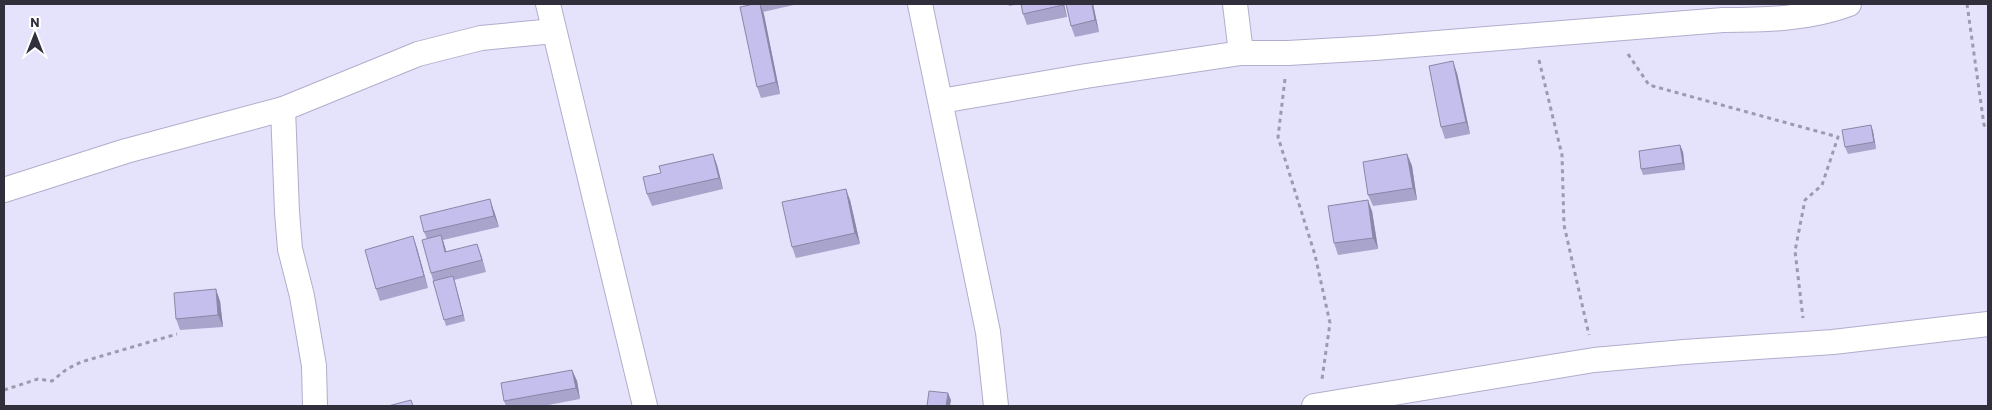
<svg xmlns="http://www.w3.org/2000/svg" width="1992" height="410" font-family="Barlow,sans-serif">
<style>
.lines{fill:none;stroke-linecap:round;stroke-linejoin:round}
.minor-casing{stroke:#b1adcc;stroke-width:26}
.path{stroke:#9c9aae;stroke-width:3;stroke-dasharray:4 4;stroke-linecap:butt}
.minor{stroke:#fff;stroke-width:24}
.wall{fill:#a9a4cc}
.shaded-wall{fill:#8a86a6}
.building{fill:#c5bfed;stroke:#8a86a6}
</style>
<rect width="100%" height="100%" fill="#e5e3fc"/>
<g class="lines">
<g class="minor-casing">
<g id="minor">
<path d="M548,4l97,402"/>
<path d="M920,4l68,328 8,74"/>
<path d="M1235,4l6,49"/>
<path d="M941,101l145,-25 155,-23h47l87,-5 348,-28c43,0 86,-1 126,-16"/>
<path d="M283,109l4,103 3,37 12,47 12,70 1,40"/>
<path d="M4,190l122,-39 157,-42 135,-55 63,-16 73,-7"/>
<path d="M1314,406l280,-46 90,-8 149,-10 155,-18"/>
</g>
</g>
<g class="path">
<path d="M1967,4l17,121 4,4"/>
<path d="M1628,54l21,31 189,52 -16,48 -17,15 -10,51 8,67"/>
<path d="M1539,60l23,95 2,70 25,110"/>
<path d="M1285,79l-7,58 37,118 15,68 -8,56"/>
<path d="M4,390l34,-11 14,2 15,-12 14,-7 96,-28"/>
</g>
<use href="#minor" class="minor"/>
</g>
<g class="wall">
<path d="M746,4h52l-35,8 17,82 -19,4 -4,-11z"/>
<path d="M1008,4h56l3,13 -40,8 -4,-11 -2,-10 -12,2z"/>
<path d="M1066,4h27l6,28 -24,5 -4,-11z"/>
<path d="M1457,73l13,61 -25,5 -4,-12z"/>
<path d="M1873,131l3,18 -28,5 -3,-7z"/>
<path d="M1680,145l3,7 2,18 -42,5 -2,-6z"/>
<path d="M713,154l4,11 6,24 -71,17 -5,-12 14,-21z"/>
<path d="M1407,154l5,12 5,34 -44,6 -5,-11z"/>
<path d="M850,200l10,44 -64,14 -4,-11z"/>
<path d="M494,211l5,16 -56,13 3,11 35,4 5,17 -32,8 11,41 -19,5 -15,-53 -4,-34 -3,-7z"/>
<path d="M1372,211l6,38 -40,6 -4,-12z"/>
<path d="M417,248l11,40 -48,13 -4,-12z"/>
<path d="M220,301l3,26 -43,3 -4,-11z"/>
<path d="M572,370l5,11 3,18 -37,7h-37l-2,-5z"/>
</g>
<g class="shaded-wall">
<path d="M760,4l4,10 16,80 -4,-12z"/>
<path d="M1062,4h2l3,13 -4,-12z"/>
<path d="M1092,4h1l6,28 -4,-12z"/>
<path d="M1453,61l4,12 13,61 -4,-12z"/>
<path d="M1871,125l2,6 3,18 -2,-7z"/>
<path d="M1680,145l3,7 2,18 -2,-7z"/>
<path d="M713,154l4,11 6,24 -4,-11z"/>
<path d="M1407,154l5,12 5,34 -4,-12z"/>
<path d="M846,189l4,11 10,44 -5,-11z"/>
<path d="M490,199l4,12 5,16 -5,-11z"/>
<path d="M1368,200l4,11 6,38 -5,-11z"/>
<path d="M441,235l4,12 4,16 -4,-11z"/>
<path d="M413,236l4,12 11,40 -4,-12z"/>
<path d="M477,244l4,11 5,17 -4,-12z"/>
<path d="M453,276l2,6 10,39 -2,-6z"/>
<path d="M216,289l4,12 3,26 -5,-12z"/>
<path d="M572,370l5,11 3,18 -4,-11z"/>
<path d="M948,393l3,7 -1,6h-4z"/>
</g>
<g class="building">
<path d="M754,4h6l16,78 -19,5 -17,-80z"/>
<path d="M1021,4h41l1,1 -40,9z"/>
<path d="M1066,4h26l3,16 -24,6z"/>
<path d="M1453,61l13,61 -25,5 -12,-61z"/>
<path d="M1871,125l3,17 -29,5 -3,-17z"/>
<path d="M1680,145l3,18 -42,6 -2,-18z"/>
<path d="M713,154l6,24 -72,16 -4,-17 18,-4 -2,-7z"/>
<path d="M1407,154l6,34 -45,7 -5,-33z"/>
<path d="M846,189l9,44 -63,14 -10,-45z"/>
<path d="M490,199l4,17 -70,16 -4,-16z"/>
<path d="M1368,200l5,38 -39,5 -6,-37z"/>
<path d="M441,235l4,17 32,-8 5,16 -51,13 -9,-33z"/>
<path d="M413,236l11,40 -48,13 -11,-39z"/>
<path d="M453,276l10,39 -19,5 -11,-39z"/>
<path d="M216,289l2,26 -42,4 -2,-26z"/>
<path d="M572,370l4,18 -72,13 -3,-18z"/>
<path d="M929,391l19,2 -2,13h-19z"/>
<path d="M411,400l2,6h-25z"/>
</g>
<rect width="1992" height="410" fill="none" stroke="#312f3b" stroke-width="10"/>
<g transform="translate(35 35)" stroke="#ffffff" stroke-width="4" paint-order="stroke">
<path d="M0-4L9 19L0 12L-9 19Z" fill="#312f3b"/>
<text y="-8" font-size="14" font-weight="bold" text-anchor="middle" fill="#312f3b">N</text>
</g>
</svg>
